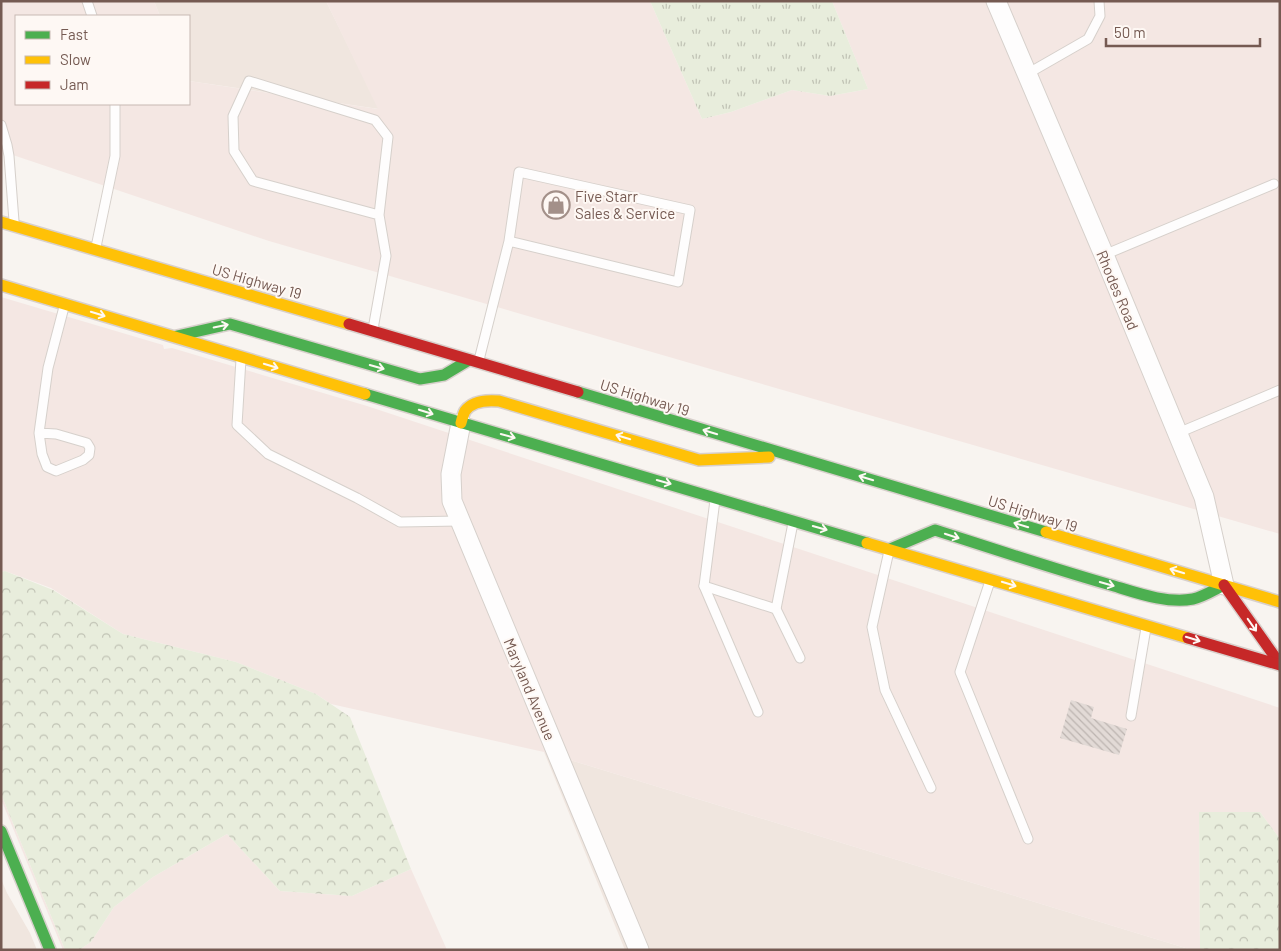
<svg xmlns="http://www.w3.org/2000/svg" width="1281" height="951" font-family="Barlow,sans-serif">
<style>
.residential{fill:#f0e6df}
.commercial{fill:#f4e7e3}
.grass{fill:url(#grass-tufts)}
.forest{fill:url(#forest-crowns)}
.building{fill:url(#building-back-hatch)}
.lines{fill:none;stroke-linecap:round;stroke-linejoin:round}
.lane-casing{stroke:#d6d0cb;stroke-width:11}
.street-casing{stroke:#d6d0cb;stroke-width:21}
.fast-casing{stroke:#d8d0cc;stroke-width:14}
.slow-casing{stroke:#d8d0cc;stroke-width:14}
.jam-casing{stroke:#d8d0cc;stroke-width:14}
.lane{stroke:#fefdfd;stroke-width:9}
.street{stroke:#fefdfd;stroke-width:19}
.fast{stroke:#4caf50;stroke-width:11}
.slow{stroke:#ffc107;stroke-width:11}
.jam{stroke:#c62828;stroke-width:11}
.oneway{stroke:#fef8f4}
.labels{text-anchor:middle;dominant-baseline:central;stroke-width:4;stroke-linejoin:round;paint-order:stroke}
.poi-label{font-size:15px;fill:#755a52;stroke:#fef8f4;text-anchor:start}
.street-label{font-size:15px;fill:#755a52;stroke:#fef8f4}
</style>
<defs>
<pattern id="grass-tufts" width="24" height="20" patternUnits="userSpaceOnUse" patternTransform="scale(1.25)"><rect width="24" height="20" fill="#e8eddc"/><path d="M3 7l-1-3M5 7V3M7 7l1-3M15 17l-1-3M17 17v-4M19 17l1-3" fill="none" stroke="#c1c3b5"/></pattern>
<pattern id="forest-crowns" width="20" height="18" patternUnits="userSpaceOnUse" patternTransform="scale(1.25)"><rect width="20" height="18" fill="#e8eddc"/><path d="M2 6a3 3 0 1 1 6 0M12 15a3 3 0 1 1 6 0" fill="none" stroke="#c1c3b5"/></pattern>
<pattern id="building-back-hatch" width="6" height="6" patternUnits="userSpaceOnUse" patternTransform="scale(1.25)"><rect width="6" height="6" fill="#e2dad6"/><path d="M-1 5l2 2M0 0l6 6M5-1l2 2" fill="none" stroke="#bcb4b0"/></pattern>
</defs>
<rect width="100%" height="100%" fill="#f8f4f0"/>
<g class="residential">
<path d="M154,1h172l53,108 -190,-28v-65h-29z"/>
<path d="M544,752l648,198h-567z"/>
<path d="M1,879l6,14 23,40 7,17h-36z"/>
</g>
<g class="commercial">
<path d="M1,1h153l6,15h-144v88h173v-23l189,28 -52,-108h324l52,118 29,-7 61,-22 38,6 38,-7 -36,-88h448v533l-1011,-293 -268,-90z"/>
<path d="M1,297l162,48 1,4 8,-1 195,58 913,302v131l-20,-27h-61l1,138h-8l-648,-198 -213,-48 -15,-10 -80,-32 -113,-28 -72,-46 -46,-17 -4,1z"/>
<path d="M1,794l64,156h-2l-62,-151z"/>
<path d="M227,834l53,57 72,5 59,-27 36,81h-368l12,-8 23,-35 39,-30z"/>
</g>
<path class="grass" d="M650,1h182l36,88 -38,7 -38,-6 -61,22 -29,7z"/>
<g class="forest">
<path d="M5,571l48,19 70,44 113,28 80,32 34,23 61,152 -59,27 -72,-5 -53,-57 -74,43 -39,30 -23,35 -12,8h-14l-64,-156v-222z"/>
<path d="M1199,812h61l20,27v111h-80z"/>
</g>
<path class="building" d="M1071,700l23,7 -3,11 36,11 -8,26 -59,-17z"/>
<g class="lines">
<g class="lane-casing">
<g id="lane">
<path d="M87,1l5,15"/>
<path d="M1027,74l61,-35 12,-23 -1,-15"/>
<path d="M1,125l6,20 2,11 5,65"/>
<path d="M96,247l19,-91v-52"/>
<path d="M1104,255l170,-71"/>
<path d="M373,329l13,-73 -7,-41 -126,-34 -19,-30 -1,-35 16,-35 126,39 13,17 -9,78"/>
<path d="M241,359l-4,66 31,29 89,44 43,24 60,-1"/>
<path d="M479,360l30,-119 169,41 12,-72 -171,-38 -10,69"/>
<path d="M39,433l17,1 31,9 3,5 -1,7 -6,5 -27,11 -9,-4 -5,-13 -3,-21 9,-65 16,-61"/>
<path d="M1178,433l102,-43"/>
<path d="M715,500l-11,86 54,126"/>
<path d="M793,523l-17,86 24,49"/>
<path d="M889,551l-17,76 13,63 46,98"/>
<path d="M990,581l-30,91 68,167"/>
<path d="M704,586l72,23"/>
<path d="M1131,716l15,-88"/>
</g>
</g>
<g class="street-casing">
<g id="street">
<path d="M996,1l108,254 100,242 20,88"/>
<path d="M461,423l-10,51 1,27 187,449"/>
</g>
</g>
<g class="fast-casing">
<g id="fast">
<path d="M177,336l53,-12 190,55 24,-4 25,-15"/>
<path d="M578,392l468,140"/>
<path d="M365,394l502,149"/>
<path d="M890,549l45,-19c59,19 119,39 179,56 23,7 54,18 79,13 10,-2 21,-9 31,-14"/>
<path d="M1,831l49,119"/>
</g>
</g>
<g class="slow-casing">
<g id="slow">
<path d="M1,222l348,102"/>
<path d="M1,285l364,109"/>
<path d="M461,423c1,-4 2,-8 4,-12 7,-10 23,-11 34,-10l200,59 70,-3"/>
<path d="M1046,532l234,70"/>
<path d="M867,543l321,95"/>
</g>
</g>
<g class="jam-casing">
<g id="jam">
<path d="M349,324l229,68"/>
<path d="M1224,585l56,79"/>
<path d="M1188,638l92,27"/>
</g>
</g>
<use href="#lane" class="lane"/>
<use href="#street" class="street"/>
<use href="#fast" class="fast"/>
<use href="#slow" class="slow"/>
<use href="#jam" class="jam"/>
</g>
<defs><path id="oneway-shaft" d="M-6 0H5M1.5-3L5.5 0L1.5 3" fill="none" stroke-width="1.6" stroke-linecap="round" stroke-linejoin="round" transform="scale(1.25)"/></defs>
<g class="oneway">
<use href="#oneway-shaft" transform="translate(98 314) rotate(17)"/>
<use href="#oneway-shaft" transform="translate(221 326) rotate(-12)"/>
<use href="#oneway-shaft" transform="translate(271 366) rotate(17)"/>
<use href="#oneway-shaft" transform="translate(377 367) rotate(16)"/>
<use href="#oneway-shaft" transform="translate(426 412) rotate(17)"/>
<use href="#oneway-shaft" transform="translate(710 432) rotate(-163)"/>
<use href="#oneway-shaft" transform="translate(508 436) rotate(16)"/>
<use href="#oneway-shaft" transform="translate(623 437) rotate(-163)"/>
<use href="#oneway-shaft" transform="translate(866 478) rotate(-163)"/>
<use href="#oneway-shaft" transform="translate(664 482) rotate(16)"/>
<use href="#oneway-shaft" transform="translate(1021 525) rotate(-163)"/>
<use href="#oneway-shaft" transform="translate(820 528) rotate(16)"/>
<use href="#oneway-shaft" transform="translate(952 536) rotate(18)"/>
<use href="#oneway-shaft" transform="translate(1177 571) rotate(-163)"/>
<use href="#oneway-shaft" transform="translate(1009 584) rotate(17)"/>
<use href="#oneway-shaft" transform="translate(1107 584) rotate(16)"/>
<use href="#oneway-shaft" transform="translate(1252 625) rotate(55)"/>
<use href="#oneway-shaft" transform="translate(1193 639) rotate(17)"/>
</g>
<defs>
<g id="shop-ring" transform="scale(1.4375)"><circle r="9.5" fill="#fef8f4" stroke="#a39089" stroke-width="1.5"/><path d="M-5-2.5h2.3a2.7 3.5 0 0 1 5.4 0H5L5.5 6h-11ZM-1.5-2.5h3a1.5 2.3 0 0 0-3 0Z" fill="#a39089"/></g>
</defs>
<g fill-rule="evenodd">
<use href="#shop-ring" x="556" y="205"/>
</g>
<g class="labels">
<g class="poi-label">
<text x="575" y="196">Five Starr<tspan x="575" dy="17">Sales &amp; Service</tspan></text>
</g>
<g class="street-label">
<text transform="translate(257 281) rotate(16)">US Highway 19</text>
<text transform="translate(1118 290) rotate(67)">Rhodes Road</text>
<text transform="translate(645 397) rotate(17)">US Highway 19</text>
<text transform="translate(1033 513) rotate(17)">US Highway 19</text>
<text transform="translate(530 689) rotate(67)">Maryland Avenue</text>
</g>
</g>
<rect width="1281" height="951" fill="none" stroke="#755a52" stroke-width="5"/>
<rect x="15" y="15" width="175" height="90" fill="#fef8f4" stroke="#c7b9b3"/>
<rect x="25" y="31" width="25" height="8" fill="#4caf50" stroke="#c7b9b3"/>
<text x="60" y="40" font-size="15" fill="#755a52">Fast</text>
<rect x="25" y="56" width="25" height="8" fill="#ffc107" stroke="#c7b9b3"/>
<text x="60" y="65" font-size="15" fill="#755a52">Slow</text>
<rect x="25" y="81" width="25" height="8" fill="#c62828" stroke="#c7b9b3"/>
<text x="60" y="90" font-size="15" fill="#755a52">Jam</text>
<path d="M1106 38v8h154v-8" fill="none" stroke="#755a52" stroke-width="2.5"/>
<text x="1114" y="38" font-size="15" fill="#755a52" stroke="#fef8f4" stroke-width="4" paint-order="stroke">50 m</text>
</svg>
